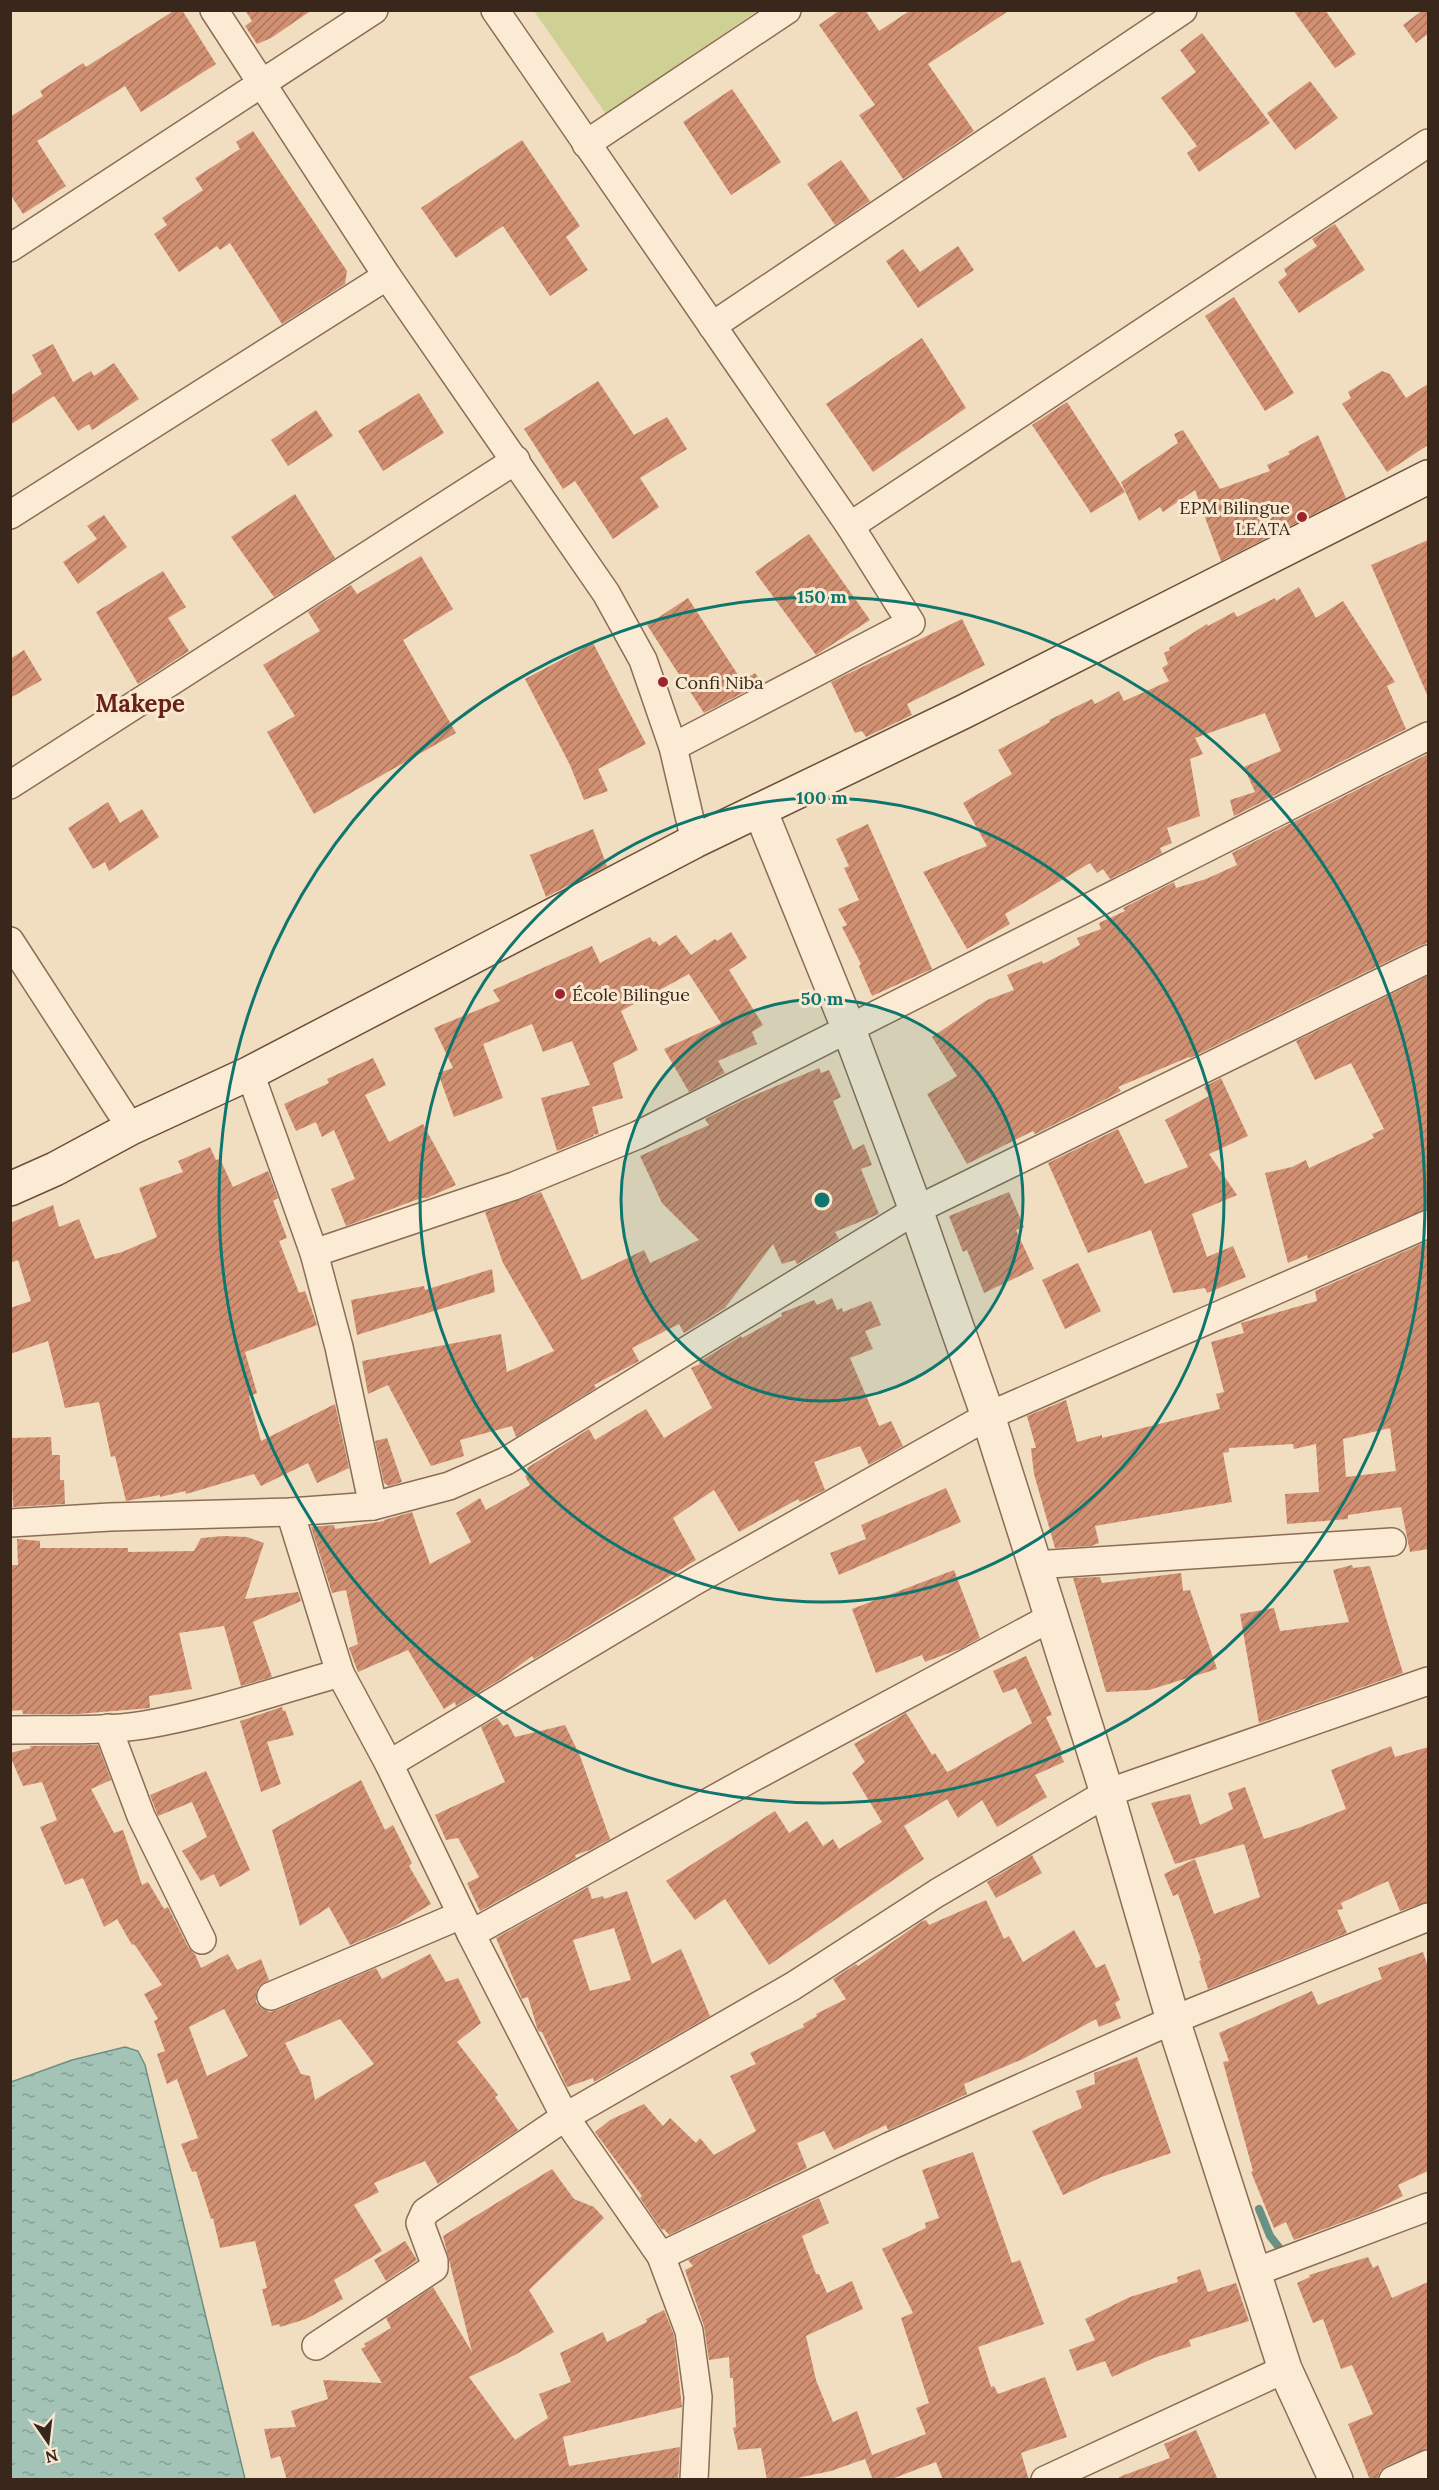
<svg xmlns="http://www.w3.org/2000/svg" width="1439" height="2490" font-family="Lora,serif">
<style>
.grass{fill:#cfd093}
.water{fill:url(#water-ripples);stroke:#699183;stroke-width:1.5}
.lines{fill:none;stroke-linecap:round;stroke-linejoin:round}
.stream{stroke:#699183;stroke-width:8}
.building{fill:url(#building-hatch);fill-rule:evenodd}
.minor-casing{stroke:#8b6d56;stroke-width:30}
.tertiary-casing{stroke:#8b6d56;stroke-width:36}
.secondary-casing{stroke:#6d4e3a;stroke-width:36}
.minor{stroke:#fbebd4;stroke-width:27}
.tertiary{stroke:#fbebd4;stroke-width:33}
.secondary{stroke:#fbebd4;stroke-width:33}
.ring{fill:none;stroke:#0f766e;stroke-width:3}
.poi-dot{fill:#9e2230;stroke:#f8e8d0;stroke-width:2}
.labels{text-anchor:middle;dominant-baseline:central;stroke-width:6;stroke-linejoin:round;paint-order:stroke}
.poi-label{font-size:18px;fill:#3a271c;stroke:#f8e8d0;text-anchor:start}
.district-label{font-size:24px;font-weight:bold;fill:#692118;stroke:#f8e8d0}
.centre{fill:#0f766e;stroke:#f8e8d0;stroke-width:3}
.ring-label{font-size:18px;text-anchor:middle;font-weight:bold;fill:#0f766e;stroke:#f8e8d0;stroke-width:6;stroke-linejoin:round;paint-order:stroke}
</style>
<defs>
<pattern id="water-ripples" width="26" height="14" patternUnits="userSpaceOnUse" patternTransform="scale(1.5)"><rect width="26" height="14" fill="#a3c3b6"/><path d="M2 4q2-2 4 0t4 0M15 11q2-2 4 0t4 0" fill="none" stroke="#869e93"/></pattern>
<pattern id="building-hatch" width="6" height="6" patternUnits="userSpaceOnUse" patternTransform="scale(1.5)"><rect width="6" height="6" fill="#d29073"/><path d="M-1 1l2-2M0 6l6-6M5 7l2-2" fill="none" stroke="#ab765e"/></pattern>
</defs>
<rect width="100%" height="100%" fill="#f1ddc0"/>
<path class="grass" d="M534,11h223l-151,103z"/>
<path class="water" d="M125,2047l13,4 7,14 100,414h-234v-397l61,-22z"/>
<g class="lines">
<path class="stream" d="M1259,2209l11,27 15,19"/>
</g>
<g class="building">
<path d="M175,10h7l34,54 -75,48 -16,-26 -88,55 29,45 -43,28 -13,-20v-77l33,-21 -3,-5 43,-28 3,4z"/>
<path d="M245,10h67l-41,28 -14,6 -12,-18 7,-5z"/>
<path d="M840,10h25l14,21 32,-21h99l-82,54 46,67 -71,48 -44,-64 16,-10 -56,-80z"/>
<path d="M1293,10h32l31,44 -21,14z"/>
<path d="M1423,10h5v24l-12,9 -13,-18z"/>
<path d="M1202,33l68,90 -71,49 -12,-19 10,-7 -36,-48 35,-26 -16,-22z"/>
<path d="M1310,81l28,37 -43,32 -28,-37z"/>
<path d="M732,89l49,73 -50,33 -48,-73z"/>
<path d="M253,131l94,140 -2,13 -63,40 -52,-81 -10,7 -3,-4 -38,26 -25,-38 13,-9 -5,-7 41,-28 -8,-12 45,-29 -4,-7z"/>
<path d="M522,140l58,86 -14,11 22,33 -38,26 -47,-70 -47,32 -35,-50z"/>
<path d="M841,160l29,41 -35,24 -28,-41z"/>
<path d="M1335,224l30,46 -66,43 -21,-31 9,-7 -3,-6 33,-23 -5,-7z"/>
<path d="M958,246l16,24 -56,38 -32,-47 17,-12 17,23z"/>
<path d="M1234,297l60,96 -29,18 -60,-95z"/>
<path d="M922,338l44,70 -93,64 -47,-68z"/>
<path d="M53,344l20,38 18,-11 3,5 20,-13 25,36 -47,31 -3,-6 -11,7 -24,-35 -44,29v-29l32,-22 -10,-19z"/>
<path d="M1382,371l8,3 16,24 22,-14v61l-41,27 -45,-68 9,-6 -3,-6z"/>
<path d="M598,381l36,54 33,-18 20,32 -47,29 19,29 -46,32 -38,-58 -12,8 -39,-60z"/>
<path d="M419,393l25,40 -61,38 -25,-40z"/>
<path d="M1067,402l58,90 -34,21 -59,-88z"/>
<path d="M316,410l17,26 -45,30 -17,-26z"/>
<path d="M1183,430l37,59 50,-18 -3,-6 23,-11 -2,-2 30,-17 28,63 -125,63 -26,-71 -32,22 -3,-5 -21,14 -18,-39 57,-39 -4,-9z"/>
<path d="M295,494l40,64 -61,39 -43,-60z"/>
<path d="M104,515l23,32 -49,37 -15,-22 34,-23 -10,-13z"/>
<path d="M809,534l61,86 -54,35 -61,-83z"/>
<path d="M1428,540v157l-57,-132z"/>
<path d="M421,556l32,53 -50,31 53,93 -142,81 -47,-82 28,-16 -32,-51 57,-34 -12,-19 43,-27 6,9z"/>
<path d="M163,571l23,36 -18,11 21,33 -51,33 -42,-72z"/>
<path d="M1299,587l17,31 27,-17 52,81 -8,4 19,43 -172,87 -4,-16 25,-8 -11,-25 37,-16 -16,-38 -70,25 8,16 -13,5 10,57 -33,12 5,15 -12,5 2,5 -52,26 -7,-10 -6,4 -7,-10 -85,51 5,10 -43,25 -44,-77 64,-26 -24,-43 49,-29 -14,-24 52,-28 -1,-2 43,-21 3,5 24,-13 5,10 45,-20 -7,-13 6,-4 -4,-11 6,-3 -1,-2 38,-24 1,2 26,-14 3,5 38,-19 1,3z"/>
<path d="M688,598l54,83 13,-8 7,10 -58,30 -57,-88z"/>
<path d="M962,619l23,46 -78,39 5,11 -46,22 -4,-6 -7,2 -24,-51z"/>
<path d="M593,643l53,101 -48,25 10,22 -24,9 -14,-35 -45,-86z"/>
<path d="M24,650l18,30 -32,18v-39z"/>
<path d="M1428,754v189l-7,2 -231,113 -1,-1 -71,30 3,4 -15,8 -71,35 -2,-3 -66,33 -40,-70 30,-18 -25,-39 55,-37 27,-10 -7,-15 35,-14 1,3 37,-19 -3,-7 24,-9 -2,-6 26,-12 -2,-3 51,-26 2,6 30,-9 31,-14 -5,-12z"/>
<path d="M108,802l12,21 22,-14 17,28 -50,34 -4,-9 -12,7 -25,-41z"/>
<path d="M868,824l64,145 -60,27 -13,-30 2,-2 -19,-37 5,-2 -9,-16 21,-9 -15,-32 5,-2 -13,-27z"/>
<path d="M593,829l14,37 -61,31 -16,-42z"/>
<path d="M731,932l16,26 -18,12 34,55 -11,7 5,12 -39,17 7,12 -36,19 -25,-43 57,-26 -32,-49 -68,37 17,39 -25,13 10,35 -31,9 7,27 -3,1 -3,-2 1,3 -37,15 -16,-53 49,-13 -18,-44 -29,11 -11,-28 -49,20 20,54 -49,19 -16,-44 15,-5 -19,-40 66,-27 -7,-11 99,-44 8,17 50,-26 3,5 3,-1 3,5 17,-11 15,20 24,-16 2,2z"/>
<path d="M1428,976v232l-120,51 -1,-4 -19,8 -23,-90 27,-6 14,-7 3,8 65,-30 -2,-4 12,-5 -33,-66 -36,17 -19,-39z"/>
<path d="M373,1058l13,27 -21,10 24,47 34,-18 33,61 -29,13h-6l-75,28 -15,-37 24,-10 -21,-49 -12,7 -6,-15 -20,9 -12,-27 45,-21 -2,-4z"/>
<path d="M819,1068l2,5 8,-3 12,27 -8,4 20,49 11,-6 8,21 -11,4 18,45 -44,18 4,7 -42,25 -2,-4 -13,4 -9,-20 -48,64 -41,25 -5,-9 -47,24 7,13 -45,24 2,3 -80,49 -4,-11 -52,14 4,16 -33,10 -43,-81 -20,9 -6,-33 139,-27 6,38 47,-21 -51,-88 -18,-51 56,-20 41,88 62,-30 6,13 49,-23 -37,-37 -22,-47 69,-31 -4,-6 36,-18z"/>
<path d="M1221,1078l27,58 -39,18 28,41 -45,19 15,43 26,-11 13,31 -39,16 -2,-5 -32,5 -22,-63 -63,23 -40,-90 70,-34 27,55 43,-17 -23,-47 44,-24 -5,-9z"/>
<path d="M210,1147l6,13 4,-1 13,28 35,-16 10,27 -5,3 14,37 -8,3 20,52 6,-2 12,34 -72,27 12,41 -8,3 12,45 74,-37 14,64 -32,15 -9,-20 -47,23 -7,-12 -68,20 -1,-3 -25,6v-2l-34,6 -11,-45 -4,1 -12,-55 -34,6 -17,-67 -38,13v-46l21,-7 -13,-41 -8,3v-40l43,-18 6,22 20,-8 16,40 27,-7 35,-15 -18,-49 44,-16 -5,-11z"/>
<path d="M1009,1192l15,35 -8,3 18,39 -50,24 -17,-43 -4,2 -14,-36z"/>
<path d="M1428,1241v308l-18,3 -9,-45 -53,8v4l-61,5 -2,-30 34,-2 -3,-48 -22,5 -1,-5 -64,4v4l-6,1 9,49 -137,24 4,17 -8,3 -36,2 -21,-74 -3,-26h5l-9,-32 39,-16 11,42 25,-7v3l118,-29 -4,-15 8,-2 -13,-50 33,-9 -3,-10 76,-22 -2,-10zM1390,1428l6,43 -50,6 -3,-38z"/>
<path d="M1078,1263l23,48 -36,18 -23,-49z"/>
<path d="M492,1269l3,23 -138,43 -6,-35 73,-14 1,4z"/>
<path d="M832,1298l5,12 5,-2 1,4 28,-11 10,24 -16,6 8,18 -23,9 29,68 12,-5 12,25 -34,19 -9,-19 -46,16 11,28 -25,12 -2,-3 -59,33 -25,-42 -41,28 23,42 -162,99 -2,-3 -28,21 -48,29 -1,-4 -11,7 -36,-59 -50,22 -9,-24 9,-4 -12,-54 -14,3 -21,-66 23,-2 1,4 49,-8v-1l28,-8 18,52 41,-22 -15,-29 24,-15 6,12 44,-25 -5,-9 4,-2 -2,-6 62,-39 6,11 51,-31 18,29 48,-30 -21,-40 9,-4 -1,-2 42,-26 1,2 40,-22 -1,-3 33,-13 3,5z"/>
<path d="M51,1437l1,18h8v25h4l1,24 -52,3 -3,-69z"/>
<path d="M387,1438l15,44 -13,4 -5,-3 -9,-42z"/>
<path d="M946,1488l15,34 -122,53 -9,-22 36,-14 -5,-14z"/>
<path d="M224,1536l23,1 17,6 -19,56 53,-7 3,9 -48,21 19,55 -31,9 -17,-60 -45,7 13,56 -43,7 1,12 -73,6h-54l-1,-4 -12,1v-146h8l-1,-26 23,2v7h88v4l66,-1 7,-13z"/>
<path d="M1352,1565l1,3 17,-2 33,107 -144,50 -19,-109 34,-6 6,23 69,-9 -16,-52z"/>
<path d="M954,1570l26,68 -20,11 -35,13 -3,-7 -46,18 -24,-64z"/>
<path d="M1181,1573l2,18 7,-1 27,79 -68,21 -43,2 -33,-114 27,-1 2,6z"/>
<path d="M1026,1656l26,59 -6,2 16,35 -2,1 4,9 -29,13 12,22 -50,30 -15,-27 -24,18 -11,-19 -43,27 20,33 -155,106 -44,-66 -30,21 -29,-39 109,-70 14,22 18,-12 16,25 10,-7 6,10 43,-27 -30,-49 13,-11 -11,-18 52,-31 26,42 3,-2 12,19 10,-5 75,-44 -16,-35 -13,5 -10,-22z"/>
<path d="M282,1707l1,4 2,-1 9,25 -27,7 14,42 -20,8 -21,-71z"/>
<path d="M497,1718l6,8 5,-2 7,13 50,-12 15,31 30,83 -20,11 -15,5 1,3 -96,53 -13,-28 12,-6 -21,-39 -12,2 -11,-25 70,-33 -24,-55z"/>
<path d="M98,1745l13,35 -20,9 23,44 9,-3 19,55 6,-3 16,27 4,-2 20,40 7,7 6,14 27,-14 9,16 24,-11 8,21 -11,7 -2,7v8l5,6 9,4 7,-2 99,-42 6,11 48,-25 16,28 12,-4 23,45 -24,19 41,53 -3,2 23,33 -80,54 -13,-23 -51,22 5,9 -25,13 28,46 -48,29 9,19 -37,20 -26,8 -1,-3 -7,2 -10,-37 5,-1 -12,-47 -35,7 -7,-30 -2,1 -15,-48 -4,1 -11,-28 17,-6 -21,-59 -10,5 -10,-30 8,-3 -11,-30 4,-2 -14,-25 18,-9 -28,-41 -2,1 -15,-26 -13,8 -21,-49 -18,7 -25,-58 17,-7 -15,-38 -19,4 -13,-30v-3l21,-5 -1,-2zM224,2009l24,47 -41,20 -18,-49zM340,2019l34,45 -59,36 -5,-24 -9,-2 -16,-31z"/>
<path d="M1391,1746l4,11 33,-10v155l-28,9 -12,-30 -47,22 2,6 -6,1 10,23 -139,56 -9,-28 2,-1 -23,-66 -5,2 -9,-22 31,-15 19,55 46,-17 -16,-53 -69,20 -24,-61 39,-9 10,31 33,-16 -5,-16 17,-6 19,52 37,-12 45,-18 -15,-39z"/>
<path d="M206,1771l44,99 -30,17 -6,-13 -13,7 -19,-30 25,-14 -15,-35 -34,14 -8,-21z"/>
<path d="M361,1780l24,50 8,-5 19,38 -3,3 22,38 -36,22 -45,19 -21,-38 -29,19 -28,-96z"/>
<path d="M1032,1855l10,18 -46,25 -9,-16z"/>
<path d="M588,1887l4,12 11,-3 1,3 23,-8 25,73 29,-15 29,67 -116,66 -1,-4 -26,9 -25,-55 -4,-1 -10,-34 -6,2 -26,-61zM614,1928l17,52 -41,11 -17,-51z"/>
<path d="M986,1900l18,39 5,-3 14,26 51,-32 22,38 9,-4 15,36 -5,3 6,15 -22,9 -3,-8 -73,40 -59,25 3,10 -2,1 -77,35 -2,-5 -52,25 -10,-19 -27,12 10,25 -138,67 -5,-6 -2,1 -22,-32 2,-2 -47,-64 15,-12 34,-16 19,22 7,-8 26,25 4,-5 14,17 42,-24 -26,-55 26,-12 -6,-11 54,-26 -1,-3 14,-8 -1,-2 30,-15 -13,-20 23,-15 2,2 63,-44 5,-2 3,5z"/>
<path d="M1423,1952l5,15v204l-30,14 5,11 -30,15 -79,29 -8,-18 -12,6 -23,-56 2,-1 -30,-109 6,-1 -10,-28 93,-42 6,14 64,-26 -4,-11z"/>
<path d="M1137,2057l34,96 -67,23 -41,19 -31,-64 50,-23 -6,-17 19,-7 -1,-11z"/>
<path d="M973,2152l39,111 8,-3 24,64 -66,23 13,40 3,-1 4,8 47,-17 22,60 -46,16 8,27h-86l-7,-18 -47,18h-16l-8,-21 -34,12 -44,9h-20l-6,-32 -23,2 -5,-22 3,-1 -3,-49h-3l-1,-21 -20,3 -5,-34 -19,-56 8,-4 -5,-6 131,-62 10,25 -27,13 14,38h3l8,19 25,-12 11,28 -57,27 10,44 17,42 24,-11 15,44 54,-21 -10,-26 13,-5 -28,-85 12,-5 -31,-64 44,-21 -1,-5 14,-5 -17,-48z"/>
<path d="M552,2169l22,30 20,8 10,11 -75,72 25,42 -39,23 -46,22 46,63 33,-22 -9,-24 32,-12 -11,-29 43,-21 4,10 40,-20 -1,-3 18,-9 10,25 8,72 -119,30 6,29 111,-19 -2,33h-391l-7,-24 -9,3 -7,-30 32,-2 -5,-16 37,-12 -5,-19 59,3 -21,-34 5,-3 -2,-2 27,-16 -5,-10 47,-31 39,65 -29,-116z"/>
<path d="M405,2241l12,19 -31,21 -12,-21z"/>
<path d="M1368,2257l5,11 5,-3 14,33 36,-16v166l-42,18 -6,5 -3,9h-7l-22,-56 25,-10 -21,-49 -11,4 -18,-50 -10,4 -16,-40 13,-6 -1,-2z"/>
<path d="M1200,2269l8,23 28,-9 13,38 -60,19 2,6 -37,12 -42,19 -7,-16 -28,10 -8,-21 26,-10 -10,-21 45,-22 48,-15 -1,-5z"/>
<path d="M1196,2430l22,50h-99v-3l51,-19 -6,-14z"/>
</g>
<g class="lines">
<g class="minor-casing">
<g id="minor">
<path d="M214,10l173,266 219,317 37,67 30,87 22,94"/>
<path d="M495,10l355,516 61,97 -238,124"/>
<path d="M586,144l201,-134"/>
<path d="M10,248l364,-238"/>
<path d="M712,326l471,-316"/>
<path d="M10,515l377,-239"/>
<path d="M850,526l578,-383"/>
<path d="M10,785l506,-325"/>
<path d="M10,941l121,187"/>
<path d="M250,1073l64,180 25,94 34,159"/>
<path d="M314,1253l200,-67 124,-51 790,-399"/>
<path d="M290,1512l50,161 49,91 82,170 94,183 96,139 28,75 9,66 -4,83"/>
<path d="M10,1523l100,-6 180,-5 83,-6 76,-20 57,-25 410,-251 512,-251"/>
<path d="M1034,1565l358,-23"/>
<path d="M108,1728l33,88 61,124"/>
<path d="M10,1730c45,-1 90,2 134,-5 67,-11 132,-34 196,-52"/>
<path d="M389,1764l306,-183 293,-165 440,-192"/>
<path d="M471,1934l281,-156 298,-160"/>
<path d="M271,1996l190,-81"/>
<path d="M661,2256l229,-110 283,-126 255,-103"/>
<path d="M1255,2272l173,-65"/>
<path d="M316,2346l118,-78v-7l-14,-38 5,-11 140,-95 228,-131 144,-93 170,-100 321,-112"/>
<path d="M1045,2480l240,-111"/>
<path d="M1393,2480l35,-16"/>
</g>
</g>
<g class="tertiary-casing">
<path id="tertiary" d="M760,810l88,217 68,183 72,206 119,377 66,227 112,349 51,111"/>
</g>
<g class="secondary-casing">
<path id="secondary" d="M10,1189l45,-20 76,-41 119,-55 445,-232 268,-129 465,-235"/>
</g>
<use href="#minor" class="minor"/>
<use href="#tertiary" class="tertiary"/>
<use href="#secondary" class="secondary"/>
</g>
<circle cx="822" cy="1200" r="201" fill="#0f766e" fill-opacity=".12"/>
<g class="ring">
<circle cx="822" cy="1200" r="201"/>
<circle cx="822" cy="1200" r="402"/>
<circle cx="822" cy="1200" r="603"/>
</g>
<g class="poi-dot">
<circle cx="1302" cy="517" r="6"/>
<circle cx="663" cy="682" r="6"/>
<circle cx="560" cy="994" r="6"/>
</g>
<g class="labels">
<g class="poi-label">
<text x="1290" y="507" text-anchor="end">EPM Bilingue<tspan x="1290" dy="21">LEATA</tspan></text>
<text x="675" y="682">Confi Niba</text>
<text x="572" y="994">École Bilingue</text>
</g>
<g class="district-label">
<text x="140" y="703">Makepe</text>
</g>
</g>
<circle cx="822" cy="1200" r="9" class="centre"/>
<g class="ring-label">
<text x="822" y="603">150 m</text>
<text x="822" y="804">100 m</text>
<text x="822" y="1005">50 m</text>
</g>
<rect width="1439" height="2490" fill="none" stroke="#3a271c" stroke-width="24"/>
<g transform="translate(48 2442) rotate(166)" stroke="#f8e8d0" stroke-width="4.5" paint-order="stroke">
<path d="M0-4.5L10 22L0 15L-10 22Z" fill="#3a271c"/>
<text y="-9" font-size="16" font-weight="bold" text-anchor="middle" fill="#3a271c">N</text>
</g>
</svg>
